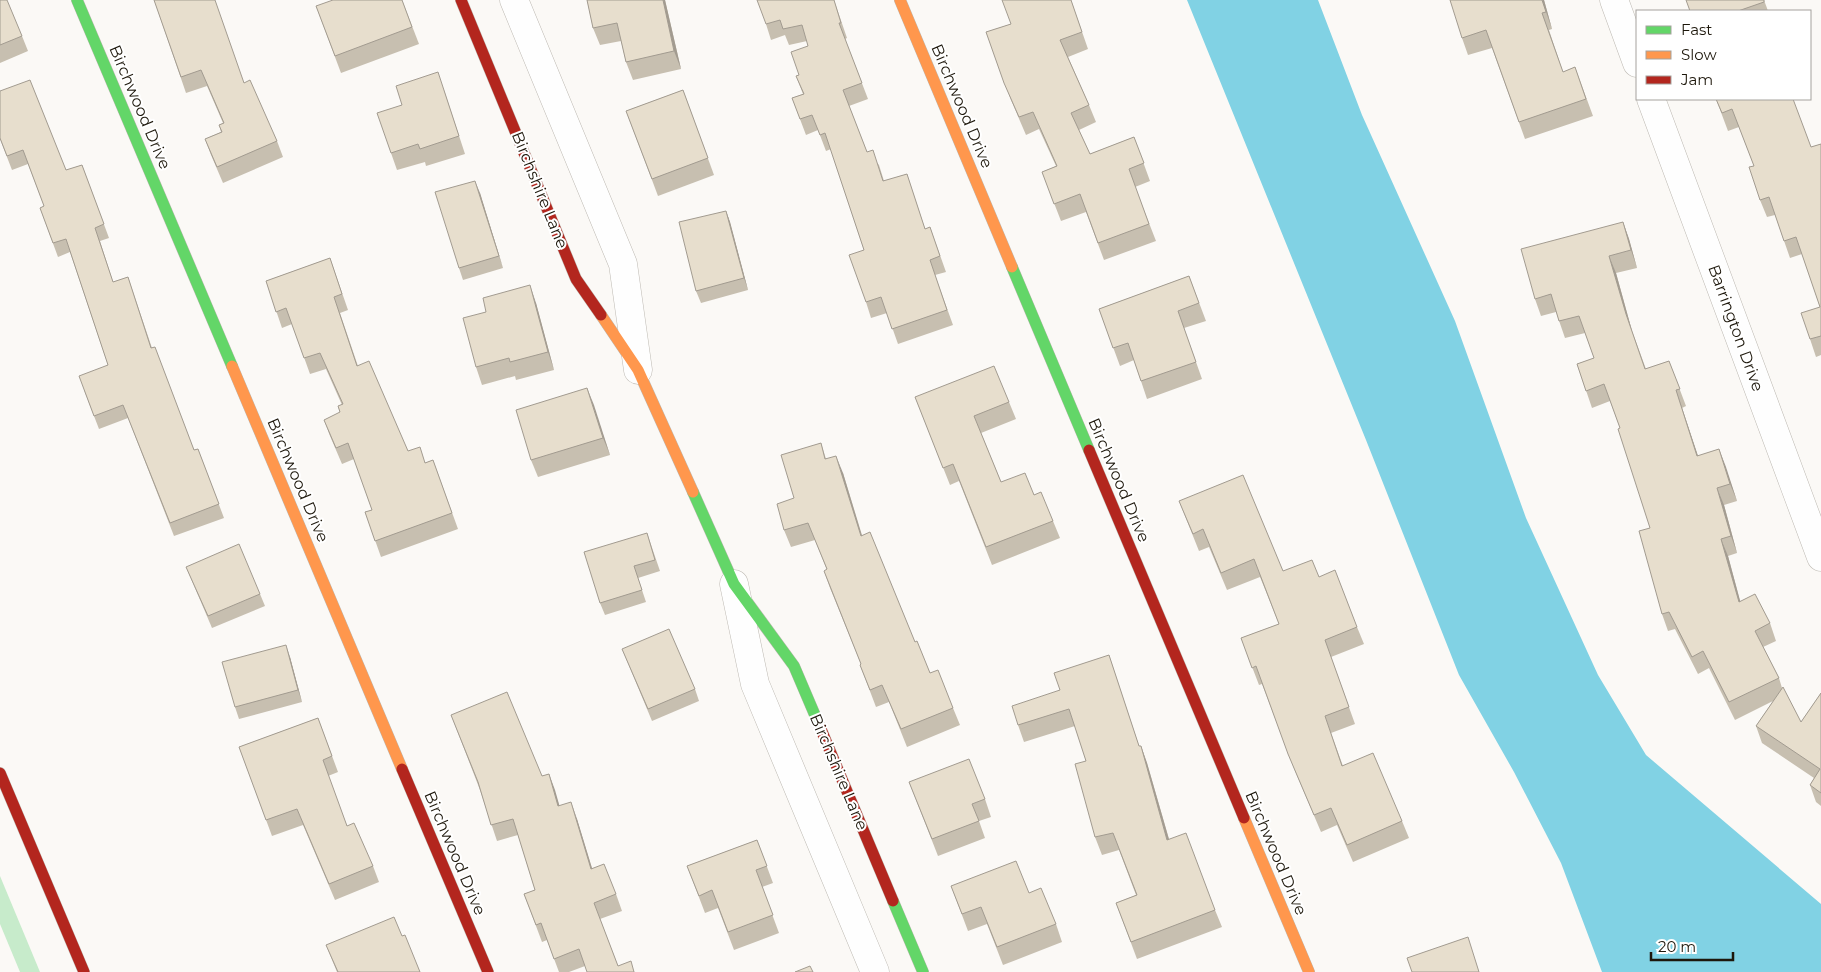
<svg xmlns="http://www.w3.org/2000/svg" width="1821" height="972" font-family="Montserrat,sans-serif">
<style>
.green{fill:#c7ebcb}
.water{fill:#81d2e4}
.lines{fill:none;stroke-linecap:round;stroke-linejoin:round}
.street-casing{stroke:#bdb9b2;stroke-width:29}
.fast-casing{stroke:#bdb9b2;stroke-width:12}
.slow-casing{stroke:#bdb9b2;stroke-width:12}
.jam-casing{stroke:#bdb9b2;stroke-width:12}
.street{stroke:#fefefe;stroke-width:28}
.fast{stroke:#63d668;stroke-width:11}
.slow{stroke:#ff974d;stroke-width:11}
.jam{stroke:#b3261e;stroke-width:11}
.wall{fill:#c7bfb0}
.shaded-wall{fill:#a29b90}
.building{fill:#e7decd;stroke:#a29b90}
.labels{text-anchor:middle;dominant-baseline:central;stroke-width:4;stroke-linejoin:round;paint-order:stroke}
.street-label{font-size:16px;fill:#1d170b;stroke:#fff}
</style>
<rect width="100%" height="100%" fill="#fbf9f6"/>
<path class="green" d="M0,876l40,96h-20l-20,-48z"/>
<path class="water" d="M1187,0h131l44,115 93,206 71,197 72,157 48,80 175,149v68h-219l-41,-109 -47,-91 -55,-97 -93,-235z"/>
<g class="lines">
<g class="street-casing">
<g id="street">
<path d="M514,0l109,264 15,106"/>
<path d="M1614,0l23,63"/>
<path d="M1651,99l170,458"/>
<path d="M734,584l21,100 120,288"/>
</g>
</g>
<g class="fast-casing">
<g id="fast">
<path d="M77,0l155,366"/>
<path d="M1012,267l77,183"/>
<path d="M693,492l41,92 60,82 26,61"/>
<path d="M893,901l30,71"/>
</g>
</g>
<g class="slow-casing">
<g id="slow">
<path d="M900,0l112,267"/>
<path d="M601,315l37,55 55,122"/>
<path d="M232,366l170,403"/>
<path d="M1244,818l65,154"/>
</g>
</g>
<g class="jam-casing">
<g id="jam">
<path d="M461,0l115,279 25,36"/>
<path d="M1089,450l155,368"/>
<path d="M820,727l73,174"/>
<path d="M402,769l86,203"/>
<path d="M0,773l84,199"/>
</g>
</g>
<use href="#street" class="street"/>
<use href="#fast" class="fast"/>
<use href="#slow" class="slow"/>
<use href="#jam" class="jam"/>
</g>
<g class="wall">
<path d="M0,0l22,36 6,15 -28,12z"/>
<path d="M154,0l90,83 33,58 6,16 -60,26 -12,-28 -6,-16 16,-7 -2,-7 4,-2 -16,-37 -21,7z"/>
<path d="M402,0l17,44 -78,29 -25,-67z"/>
<path d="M587,0h78l16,69 -48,11 -7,-18 -5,-21 -21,4 -7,-17z"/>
<path d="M834,0l13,38 -2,1 23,60 -19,7 18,46 12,13 5,16 23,-7 18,55 5,-2 16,45 -11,3 18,50 -55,19 -11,-31 -16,5 -5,-16 -2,-52 -33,-101 -5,2 -8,-21 -12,5 -14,-37 11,-4 -7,-18 3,-1 9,-29 -1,-5 -18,4 -4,-10 -14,5 -5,-16z"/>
<path d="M1071,0l17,49 -20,8 21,48 7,17 -17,8 11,24 44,-17 16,44 -15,6 21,54 -52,19 -18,-48 -25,9 -19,-49 14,-6 -17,-37 -13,6 -15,-35 -25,-68 25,-8z"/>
<path d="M1544,0l8,29 -3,1 14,42 12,-5 18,49 -68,23 -33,-91 -24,7 -6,-17z"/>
<path d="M1764,0l4,11h-78z"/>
<path d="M444,90l21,64 -39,12 -1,-4 -28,8 -6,-17 11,-48z"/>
<path d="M683,90l31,85 -56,21 -32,-85z"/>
<path d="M0,91l66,79 16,-5 27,73 -9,3 13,41 15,-5 24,71 42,102 4,-1 26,69 -50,18 -46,-118 -29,11 -15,-39 24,-25 -38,-113 -12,5 -18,-49 4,-2 -16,-42 -16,6 -12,-31z"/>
<path d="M1716,99l95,48 10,-3v211l-5,2 -6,-18 10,-32 -18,-53 -12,4 -15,-43 -8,2 -7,-17 -6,-34 -15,-39 -11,4z"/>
<path d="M480,193l23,75 -40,12 -4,-12z"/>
<path d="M726,211l4,11 18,68 -47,13 -5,-12z"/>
<path d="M1623,222l6,17 8,29 -21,5 16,58 14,38 23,-8 17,45 -4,2 16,48 21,-7 18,52 -13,4 13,48 -9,3 12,45 30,22 6,18 -13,6 16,31 3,10 19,34 20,-29v113l-5,-4 -6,-17 4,-7 -52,-35 -6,-17 17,-25 -38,19 -26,-52 -11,6 -23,-45 -7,2 -6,-17 -12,-86 -30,-100 -10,-27 -18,7 -15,-44 17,-6 -9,-25 -20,5 -9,-26 -15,4 -6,-17z"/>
<path d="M330,258l18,52 -8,3 18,53 50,85 17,12 8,-3 25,69 -77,28 -16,-45 7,-2 -18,-51 -12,5 -12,-28 -6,-16 16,-7 -2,-7 4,-1 -16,-36 -16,5 -18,-50 -10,4 -16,-47z"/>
<path d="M1189,276l17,45 -22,7 18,51 -55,20 -13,-39 -14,6 -21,-57z"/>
<path d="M536,303l18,67 -38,10 -1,-4 -33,9 -6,-18z"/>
<path d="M587,388l23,67 -72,22 -7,-17z"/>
<path d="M915,397l94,5 7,17 -35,14 20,49 33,13 19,26 7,17 -68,27 -33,-84 -9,4z"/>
<path d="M821,443l5,16 17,14 19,62 68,138 23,35 7,17 -53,22 -18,-45 -13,5 -16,-42 1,-1 -31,-76 -6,-17 3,-1 -12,-30 -24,7 -7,-17 10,-32z"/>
<path d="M1179,501l104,70 36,6 38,50 7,17 -33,13 24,67 -24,9 12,33 59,55 7,17 -56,24 -16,-37 -16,7 -26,-61 -33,-87 -3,1 -18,-47 38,-14 -19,-47 -33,13 -18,-43 -10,4z"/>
<path d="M647,533l13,38 -22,7 8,24 -41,13 -5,-12z"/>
<path d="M186,567l74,27 5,12 -53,22z"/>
<path d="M622,649l73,40 4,12 -47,20z"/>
<path d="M1109,655l30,91h2l6,17 22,76 46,71 7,17 -85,32 -21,-56 20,-8 -17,-45 -17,5 -7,-18 -9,-76 -11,-35 -51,16 -6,-17 42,-35z"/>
<path d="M290,657l12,45 -63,17 -4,-12z"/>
<path d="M451,715l91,61 7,-2 10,31 18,14 15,49 24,26 6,17 -22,8 18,47 17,6 -50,-6 -16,6h-10l-12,-32 -5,2 -18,-48 11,-4 -17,-55 -21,6 -17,-51z"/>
<path d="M318,718l20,54 -10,4 19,50 26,40 6,16 -44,18 -32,-75 -31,11 -33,-89z"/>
<path d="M909,782l76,17 6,18 -12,4 6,17 -47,18z"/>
<path d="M757,840l16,43 -11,4 17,46 -45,17 -16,-42 -13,5 -18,-47z"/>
<path d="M951,886l78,7 27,31 6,18 -59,23 -16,-41 -19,7z"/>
<path d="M402,936l18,36h-83l-11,-27z"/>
</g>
<g class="shaded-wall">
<path d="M663,0h2l16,69 -7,-18z"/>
<path d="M1542,0h2l8,29 -6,-17z"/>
<path d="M475,181l5,12 23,75 -4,-12z"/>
<path d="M726,211l4,11 18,68 -4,-12z"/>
<path d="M1623,222l6,17 8,29 -6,-18z"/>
<path d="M1609,256l7,17 16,58 -6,-17z"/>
<path d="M530,285l6,18 18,67 -6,-18z"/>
<path d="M587,388l7,17 16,50 -7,-17z"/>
<path d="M1676,390l28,84 -7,-18z"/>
<path d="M1719,449l7,18 11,34 -7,-17z"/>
<path d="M836,456l7,17 24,80 -6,-17z"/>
<path d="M1717,488l7,17 13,48 -6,-17z"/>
<path d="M1721,539l7,17 17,63 -6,-17z"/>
<path d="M286,645l4,12 12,45 -4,-12z"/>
<path d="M1141,746l6,17 27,94 -7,-17z"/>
<path d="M549,774l6,16 9,32 -6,-16z"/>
<path d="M571,802l6,17 20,66 -6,-16z"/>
</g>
<g class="building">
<path d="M0,0h7l15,36 -22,9z"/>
<path d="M154,0h61l29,83 6,-3 27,61 -60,26 -12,-28 17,-7 -3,-7 5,-2 -23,-53 -20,7z"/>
<path d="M333,0h69l10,27 -77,29 -19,-50z"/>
<path d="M587,0h76l11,51 -48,11 -9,-39 -24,5z"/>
<path d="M757,0h77l7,23h-2l23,60 -19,7 24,62 6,-2 10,31 24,-7 18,55 5,-2 10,29 -10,4 17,50 -55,19 -11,-32 -15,5 -17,-47 15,-5 -39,-117 -5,2 -8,-20 -12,4 -8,-21 12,-4 -8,-18 3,-1 -8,-23 17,-6 -6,-21 -19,4 -3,-9 -14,4z"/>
<path d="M1002,0h69l11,32 -22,8 29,65 -18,8 19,41 44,-17 10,26 -15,6 20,55 -51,19 -18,-49 -26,10 -12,-32 15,-6 -24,-54 -14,5 -15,-34 -18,-51 25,-8z"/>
<path d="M1450,0h92l4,12 -4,1 21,59 12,-5 11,32 -67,23 -33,-92 -24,8z"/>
<path d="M1686,0h78v2l-26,9h-48z"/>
<path d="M438,72l21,64 -39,13 -2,-5 -27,9 -14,-40 25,-8 -6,-19z"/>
<path d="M30,80l36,90 16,-5 22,59 -9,4 18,54 15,-5 23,71 4,-1 39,103 4,-1 21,55 -49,19 -47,-118 -29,11 -15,-40 29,-11 -42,-126 -13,4 -13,-35 4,-2 -21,-56 -16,6 -7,-18v-47z"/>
<path d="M683,90l25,68 -56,21 -26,-68z"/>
<path d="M1716,99h77l18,48 10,-3v192l-11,3 -9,-26 19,-6 -24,-70 -12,4 -15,-44 -9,3 -11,-33 5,-1 -22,-57 -10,4z"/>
<path d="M475,181l24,75 -40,12 -24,-76z"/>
<path d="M726,211l18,67 -48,13 -17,-69z"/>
<path d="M1623,222l8,28 -22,6 17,58 19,55 24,-8 11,28 -4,1 21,66 22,-7 11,35 -13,4 14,48 -10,3 18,63 16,-8 15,29 -15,8 24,47 -50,24 -26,-51 -11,6 -23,-45 -7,2 -23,-83 11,-3 -32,-99 2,-1 -16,-44 -18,7 -9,-27 17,-6 -15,-42 -20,5 -8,-27 -16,5 -14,-50z"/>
<path d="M330,258l12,36 -8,3 23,69 12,-5 39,90 12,-4 5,16 8,-3 19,53 -77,28 -10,-29 7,-2 -24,-67 -12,5 -12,-28 16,-8 -2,-6 5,-2 -23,-51 -16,5 -18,-50 -10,4 -10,-31z"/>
<path d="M1189,276l10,27 -21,8 18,51 -55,19 -13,-38 -15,5 -14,-39z"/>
<path d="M530,285l18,67 -38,10 -1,-4 -33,9 -13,-49 23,-6 -3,-14z"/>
<path d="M994,366l15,36 -35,14 27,66 24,-9 9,22 7,-3 12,29 -67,26 -33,-83 -10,4 -28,-71z"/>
<path d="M587,388l16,50 -72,22 -15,-50z"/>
<path d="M821,443l4,16 11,-3 25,80 9,-4 45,110 2,-1 13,32 8,-3 15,38 -52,21 -19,-44 -12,5 -10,-25 1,-1 -37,-93 3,-2 -19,-46 -24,7 -7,-26 17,-6 -13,-43z"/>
<path d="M1243,475l40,96 29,-11 7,17 16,-7 22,57 -32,13 24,67 -24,9 17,50 31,-13 29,68 -55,24 -16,-37 -17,7 -26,-61 -32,-88 -4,2 -11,-30 38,-14 -25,-65 -33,14 -18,-44 -10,5 -14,-33z"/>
<path d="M647,533l8,27 -21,6 8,24 -42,13 -16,-51z"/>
<path d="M239,544l21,50 -52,22 -22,-49z"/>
<path d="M669,629l26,60 -47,20 -26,-60z"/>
<path d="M286,645l12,45 -63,17 -13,-45z"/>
<path d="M1109,655l30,91h2l26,94 19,-7 29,77 -84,32 -15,-39 21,-8 -24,-62 -18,4 -20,-73 11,-3 -17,-52 -51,16 -6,-19 48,-16 -6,-17z"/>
<path d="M1783,687l18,35 20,-29v100l-11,-8 10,-16 -64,-43z"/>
<path d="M507,692l35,84 7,-2 9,32 13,-4 20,67 13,-5 12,30 -22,9 24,63 13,-5 3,11h-47l-8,-23 -25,10 -13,-36 -5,2 -12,-31 11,-4 -22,-71 -22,6 -13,-43 -27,-67z"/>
<path d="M318,718l14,38 -9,4 24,66 7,-3 19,43 -44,18 -32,-75 -31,11 -27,-73z"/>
<path d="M969,759l16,40 -13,5 7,17 -47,18 -23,-57z"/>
<path d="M757,840l10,26 -11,4 17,45 -45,17 -16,-42 -13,6 -12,-30z"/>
<path d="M1016,861l13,32 12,-5 15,36 -59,23 -16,-40 -19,7 -11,-28z"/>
<path d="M394,917l8,19 3,-1 15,37h-82l-12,-27z"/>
<path d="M1468,937l11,35h-67l-5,-14z"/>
<path d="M810,966l3,6h-18z"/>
</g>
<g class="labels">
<g class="street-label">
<text transform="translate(962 106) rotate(67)">Birchwood Drive</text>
<text transform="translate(140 107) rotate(67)">Birchwood Drive</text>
<text transform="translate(540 190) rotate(68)">Birchshire Lane</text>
<text transform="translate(1736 328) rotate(70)">Barrington Drive</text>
<text transform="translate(298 480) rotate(67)">Birchwood Drive</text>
<text transform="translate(1119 480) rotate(67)">Birchwood Drive</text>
<text transform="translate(839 772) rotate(67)">Birchshire Lane</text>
<text transform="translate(455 853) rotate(67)">Birchwood Drive</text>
<text transform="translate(1276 853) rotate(67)">Birchwood Drive</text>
</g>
</g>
<rect x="1636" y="10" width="175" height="90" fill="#ffffff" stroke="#a5a29d"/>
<rect x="1646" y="26" width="25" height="8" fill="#63d668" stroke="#a5a29d"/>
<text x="1681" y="35" font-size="15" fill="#1d170b">Fast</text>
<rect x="1646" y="51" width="25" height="8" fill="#ff974d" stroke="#a5a29d"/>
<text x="1681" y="60" font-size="15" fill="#1d170b">Slow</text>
<rect x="1646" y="76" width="25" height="8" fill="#b3261e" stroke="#a5a29d"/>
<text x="1681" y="85" font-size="15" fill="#1d170b">Jam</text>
<path d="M1651 952v8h82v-8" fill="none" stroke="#1d170b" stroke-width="2.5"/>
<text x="1658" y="952" font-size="15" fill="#1d170b" stroke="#ffffff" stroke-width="4" paint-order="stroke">20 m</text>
</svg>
